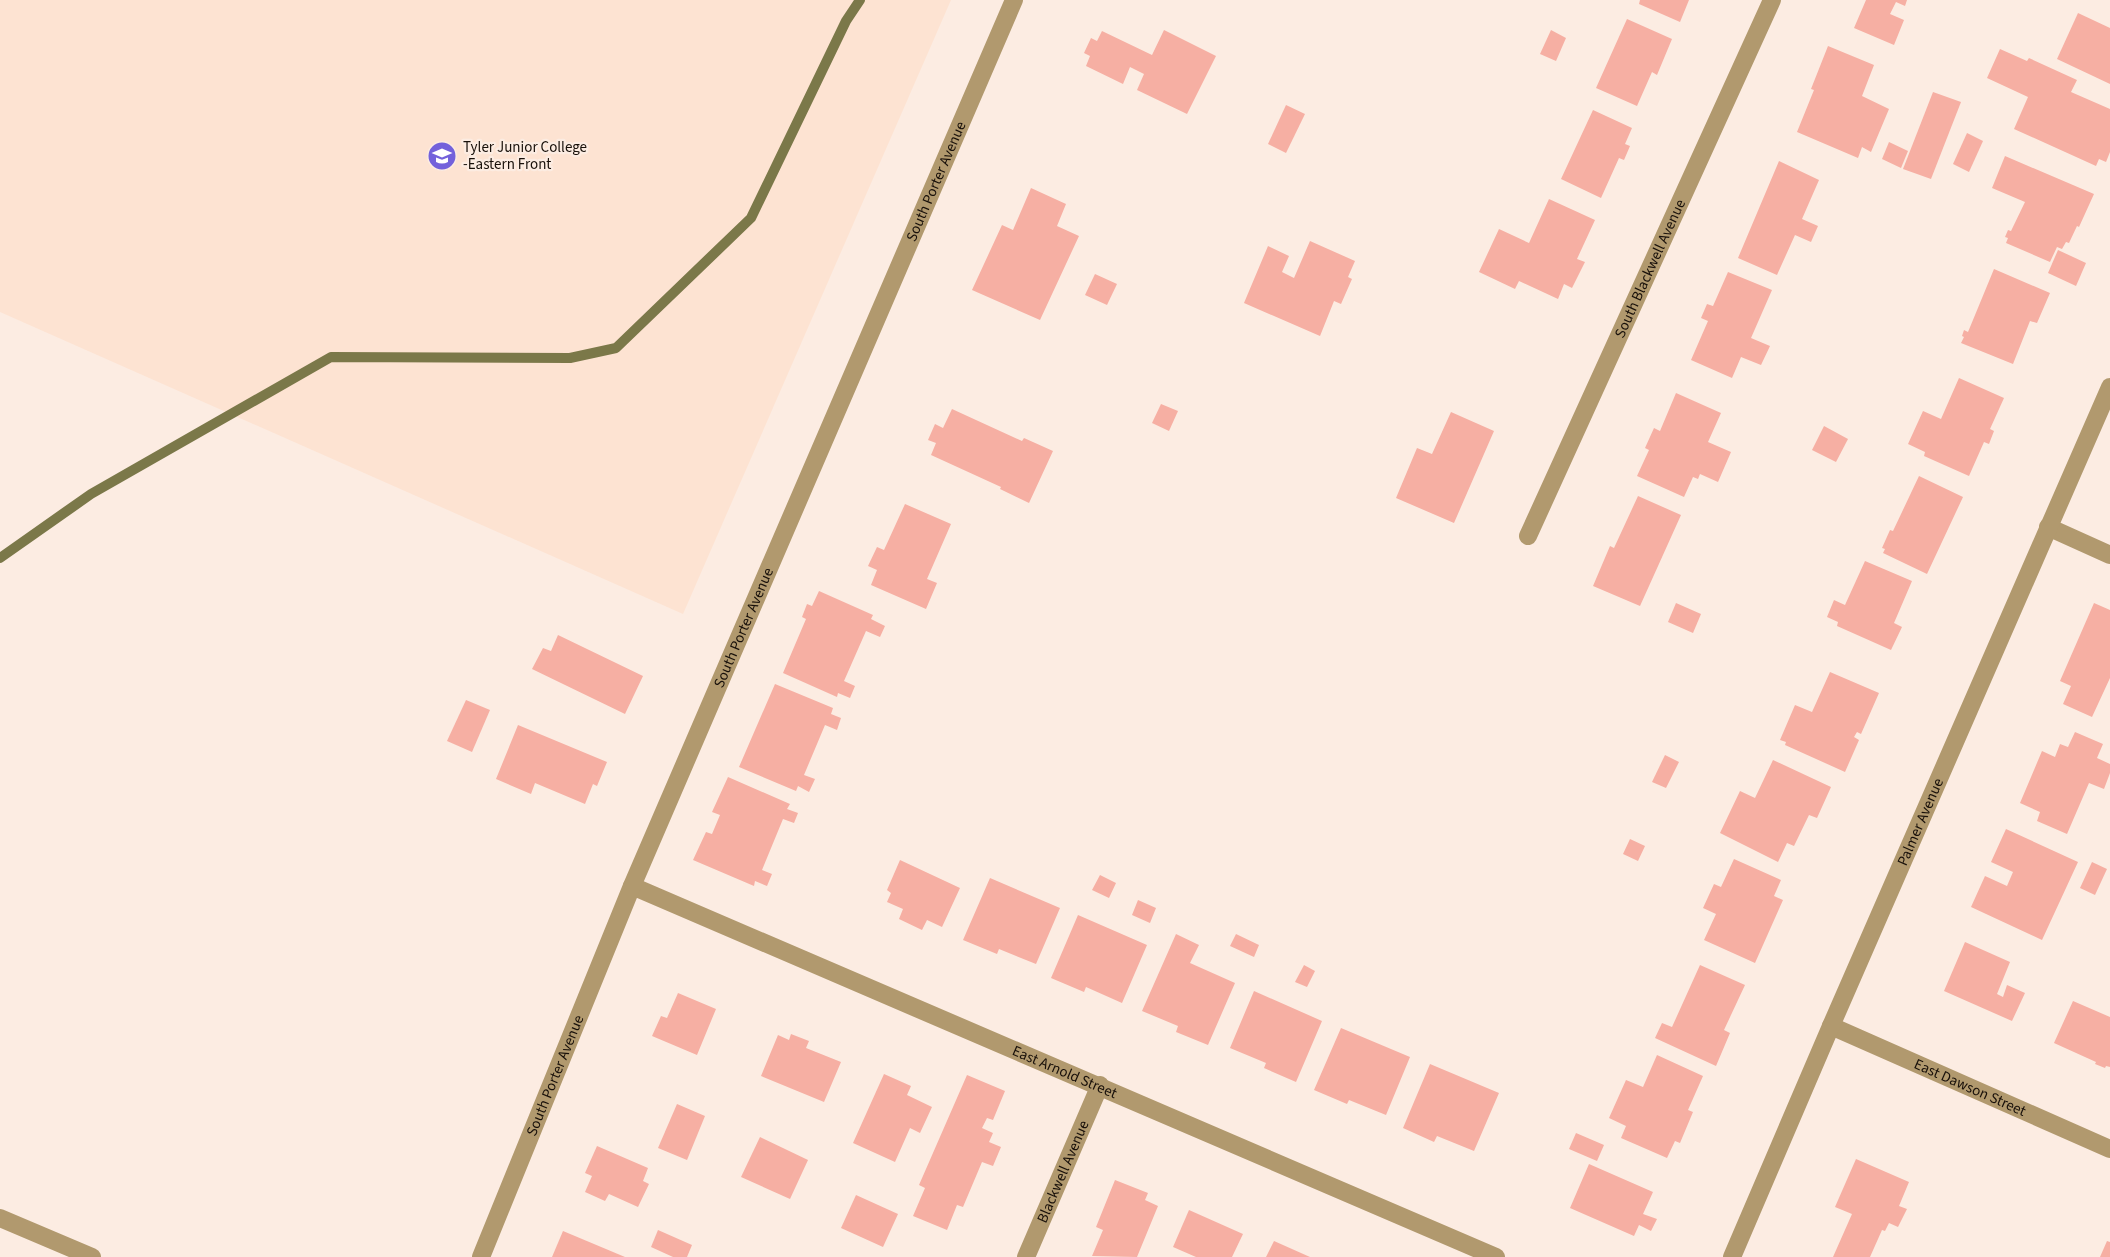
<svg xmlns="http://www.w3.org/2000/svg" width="2110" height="1257" font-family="'Source Sans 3',sans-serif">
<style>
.built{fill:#fde3d2}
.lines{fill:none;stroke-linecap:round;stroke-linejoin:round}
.stream{stroke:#7b7849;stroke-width:10}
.building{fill:#f6afa3}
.minor{stroke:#b1996e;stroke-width:18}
.labels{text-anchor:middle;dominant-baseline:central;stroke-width:4.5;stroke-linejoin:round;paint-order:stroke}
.poi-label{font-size:15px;fill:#18100a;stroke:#fcece2;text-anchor:start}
.street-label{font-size:15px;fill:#18100a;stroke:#fcece2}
</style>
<rect width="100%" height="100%" fill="#fcece2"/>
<path class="built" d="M0,0h951l-268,614 -683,-302z"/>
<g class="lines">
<path class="stream" d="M0,558l91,-64 240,-137 239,1 46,-10 135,-130 95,-197 14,-21"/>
</g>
<g class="building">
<path d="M1640,0h49l-9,22 -41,-18z"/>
<path d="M1866,0h41l-2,6 -9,-4 -6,12 14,6 -10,25 -40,-17z"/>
<path d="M2078,13l32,15v56l-53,-25z"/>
<path d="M1627,19l45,20 -15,36 -5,-3 -15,34 -41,-18z"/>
<path d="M1164,30l52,26 -29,58 -50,-24 7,-16 -14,-7 -7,17 -37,-18 4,-10 -6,-3 7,-15 6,3 5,-10 50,24z"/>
<path d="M1551,30l15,8 -10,23 -16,-7z"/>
<path d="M1828,46l46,19 -12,31 27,13 -18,43 -9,-5 -4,11 -61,-26 17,-42 -3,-1z"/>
<path d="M2000,49l27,12 2,-3 48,22 -6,12 39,17v43l-4,10 -7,-3 -3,7 -82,-37 14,-32 -41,-19z"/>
<path d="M1933,92l28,10 -30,77 -28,-10z"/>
<path d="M1286,105l19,9 -19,39 -18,-9z"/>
<path d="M1593,110l39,18 -7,16 5,2 -6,14 -5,-2 -18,40 -40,-19z"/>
<path d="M1967,133l16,8 -14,31 -16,-8z"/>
<path d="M1889,142l19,9 -7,17 -19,-9z"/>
<path d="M2005,156l89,38 -15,33 -2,-1 -8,17 -3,-1 -4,7 -5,-2 -7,15 -44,-19 2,-5 -3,-1 3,-7 3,1 14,-29 -33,-14z"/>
<path d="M1779,161l40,19 -17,39 16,7 -7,16 -16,-7 -18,40 -39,-17z"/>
<path d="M1031,188l35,16 -9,22 22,10 -39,84 -68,-30 30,-65 11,5z"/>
<path d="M1549,199l46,21 -18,39 8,3 -13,26 -8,-4 -6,15 -39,-18 -4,8 -36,-17 20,-43 30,14z"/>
<path d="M1310,241l45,20 -7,16 4,2 -11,25 -7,-3 -14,35 -76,-33 24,-57 21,10 -7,16 12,6z"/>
<path d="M2058,250l28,13 -10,23 -28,-13z"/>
<path d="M1994,269l56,24 -13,30 -7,-2 -17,43 -52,-21 3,-6 -2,-1 2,-6 4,2z"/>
<path d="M1728,272l44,18 -21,48 19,8 -9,19 -20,-8 -9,21 -41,-18 17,-39 -7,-3 6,-14 6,2z"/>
<path d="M1095,274l22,10 -10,21 -22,-10z"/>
<path d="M1959,378l45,20 -14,31 4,2 -5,13 -5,-2 -15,34 -45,-20 1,-4 -17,-8 15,-33 18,8z"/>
<path d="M1676,393l45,20 -13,29 23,10 -13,30 -18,-8 -2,5 -5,-2 -9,20 -47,-21 12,-26 -4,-2 9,-20 6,3z"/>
<path d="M1161,404l17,7 -9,20 -17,-8z"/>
<path d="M952,409l70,32 2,-3 29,13 -24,52 -29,-14 1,-2 -70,-32 5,-12 -8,-3 7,-16 8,4z"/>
<path d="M1451,412l43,19 -40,92 -58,-25 21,-50 15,6z"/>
<path d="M1824,426l24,13 -12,23 -24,-12z"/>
<path d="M1919,476l44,21 -36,77 -44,-21 2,-4 -3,-1 8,-18 3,1z"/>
<path d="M1638,496l43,19 -41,91 -47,-20 17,-40 4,2z"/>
<path d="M905,504l46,20 -24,55 10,4 -11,26 -55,-24 6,-15 -9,-4 9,-19 7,3z"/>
<path d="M1865,561l47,20 -18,42 8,4 -11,23 -54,-24 1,-4 -11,-5 7,-17 11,5z"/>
<path d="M819,591l54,24 -2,4 14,7 -5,11 -14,-6 -22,50 11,5 -5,12 -12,-5 -1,4 -54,-24 23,-54 -4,-2 5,-13 5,2z"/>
<path d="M1676,603l25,11 -8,19 -25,-11z"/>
<path d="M2094,603l16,7v68l-18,39 -29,-13 8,-18 -11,-5z"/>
<path d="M558,635l85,41 -18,38 -93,-45 11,-21 8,3z"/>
<path d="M1830,672l49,21 -18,41 -4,-2 -3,5 5,3 -14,32 -60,-27 1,-3 -6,-2 15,-35 17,7z"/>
<path d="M775,684l58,24 -2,6 10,4 -4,12 -12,-5 -21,50 11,4 -6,13 -11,-6 -2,5 -57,-24z"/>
<path d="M466,700l24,10 -18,42 -25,-11z"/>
<path d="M518,725l89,37 -10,24 -4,-2 -8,20 -50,-21 -4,11 -35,-15z"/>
<path d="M2075,732l28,12 -6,14 13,6v9l-6,16 -15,-6 -22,51 -30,-13 3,-9 -20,-9 22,-52 13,6 5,-13 8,3z"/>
<path d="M1665,755l14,7 -13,26 -14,-6z"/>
<path d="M1773,760l58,27 -14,31 -8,-3 -15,31 -7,-3 -9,19 -58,-29 20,-42 15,7z"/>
<path d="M728,777l62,27 -3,5 11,4 -4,10 -11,-4 -21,51 10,4 -5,12 -12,-5 -1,5 -61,-26 13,-28 6,2 8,-19 -8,-3z"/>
<path d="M2006,829l72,33 -36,78 -71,-33 14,-31 22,10 6,-14 -22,-10z"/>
<path d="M1630,839l15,7 -7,15 -15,-7z"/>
<path d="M1734,859l47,21 -7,16 9,4 -28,63 -51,-23 12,-26 -13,-6 11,-24 7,3z"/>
<path d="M900,860l60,28 -18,39 -15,-7 -5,10 -23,-11 4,-10 -16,-7 4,-9 -4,-3z"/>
<path d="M2092,862l15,7 -12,26 -15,-7z"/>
<path d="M1100,875l16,8 -7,15 -17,-8z"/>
<path d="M990,878l70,30 -24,56 -37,-15 -2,5 -34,-14z"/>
<path d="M1138,900l18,8 -6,15 -18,-8z"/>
<path d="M1078,915l69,30 -25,58 -36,-16 -2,5 -33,-14z"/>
<path d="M1176,934l23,11 -9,18 45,20 -27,62 -32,-13 2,-6 -36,-15z"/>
<path d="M1236,934l23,11 -5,12 -24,-11z"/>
<path d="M1965,942l45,20 -13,32 6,3 4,-12 18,8 -13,28 -68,-30z"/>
<path d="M1304,965l11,6 -8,16 -12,-5z"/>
<path d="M1700,965l45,20 -21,45 6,3 -14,33 -61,-28 7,-15 10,4z"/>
<path d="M1254,991l68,30 -26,61 -32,-14 2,-5 -36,-15z"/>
<path d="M678,993l38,16 -19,46 -45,-19 9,-20 6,2z"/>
<path d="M2073,1001l37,16v50l-4,-1 -1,2 -10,-4 1,-2 -42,-19z"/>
<path d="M1341,1028l69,29 -24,58 -37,-15 -2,4 -33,-14z"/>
<path d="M791,1034l18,7 -3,7 35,14 -17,40 -63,-26 17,-41 11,5z"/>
<path d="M1657,1055l46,21 -15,34 5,2 -13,31 -5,-2 -8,17 -46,-20 5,-12 -17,-8 17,-38 17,7z"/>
<path d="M1430,1064l69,29 -25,58 -37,-15 -3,6 -31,-14z"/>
<path d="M884,1074l27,12 -4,9 25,12 -12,26 -10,-5 -15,34 -42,-19z"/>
<path d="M967,1075l38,16 -12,29 -6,-2 -5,10 11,5 -4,9 12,5 -8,19 -11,-4 -19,45 -6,-2 -10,25 -34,-14 12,-28 -6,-3z"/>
<path d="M677,1104l28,12 -18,44 -29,-12z"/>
<path d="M1576,1133l28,12 -7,16 -28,-12z"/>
<path d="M760,1137l48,23 -18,39 -49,-22z"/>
<path d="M597,1146l51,22 -5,13 6,3 -11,23 -29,-13 -4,7 -20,-9 7,-16 -7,-3z"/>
<path d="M1856,1159l53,23 -10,24 8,3 -9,18 -9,-4 -4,8 -3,-1 -12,27h-37l19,-43 -17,-7z"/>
<path d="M1589,1164l64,28 -10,22 14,5 -6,12 -12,-6 -5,11 -64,-28z"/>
<path d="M1115,1180l33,13 -3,7 13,6 -21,51 -45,-1 11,-26 -7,-3z"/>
<path d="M856,1195l42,19 -15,33 -42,-19z"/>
<path d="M1189,1210l54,24 -11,23h-36l-23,-10z"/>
<path d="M658,1230l34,15 -5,12h-14l-22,-10z"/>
<path d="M563,1231l62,26h-73z"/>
<path d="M1274,1241l36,16h-44z"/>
<path d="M2107,1241l3,1v15h-10z"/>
</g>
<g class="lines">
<g class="minor">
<path d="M2048,527l62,28"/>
<path id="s1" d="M1528,536l244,-536"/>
<path id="s2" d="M632,886l864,371"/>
<path id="s3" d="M1831,1026l279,123"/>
<path d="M0,1218l92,39"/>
<path id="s4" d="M481,1257l151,-371 382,-886"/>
<path id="s5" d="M1026,1257l74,-172"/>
<path id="s6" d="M1732,1257l99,-231 279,-639"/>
</g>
</g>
<defs>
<g id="university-disc" transform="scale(1.5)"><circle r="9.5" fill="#7361db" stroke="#fcece2"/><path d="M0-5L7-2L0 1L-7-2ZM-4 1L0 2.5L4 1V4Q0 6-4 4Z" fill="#fff"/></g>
</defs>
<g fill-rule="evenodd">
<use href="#university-disc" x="442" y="156"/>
</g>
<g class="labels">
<g class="poi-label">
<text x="463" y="147">Tyler Junior College<tspan x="463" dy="17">-Eastern Front</tspan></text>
</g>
<g class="street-label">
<text stroke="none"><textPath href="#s4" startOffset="1168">South Porter Avenue</textPath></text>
<text stroke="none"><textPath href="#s1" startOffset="294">South Blackwell Avenue</textPath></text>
<text stroke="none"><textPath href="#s4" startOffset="682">South Porter Avenue</textPath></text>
<text stroke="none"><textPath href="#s6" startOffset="474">Palmer Avenue</textPath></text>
<text stroke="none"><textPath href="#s2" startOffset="471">East Arnold Street</textPath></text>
<text stroke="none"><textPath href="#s4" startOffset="196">South Porter Avenue</textPath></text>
<text stroke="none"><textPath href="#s3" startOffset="152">East Dawson Street</textPath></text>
<text stroke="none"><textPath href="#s5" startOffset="93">Blackwell Avenue</textPath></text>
</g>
</g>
</svg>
